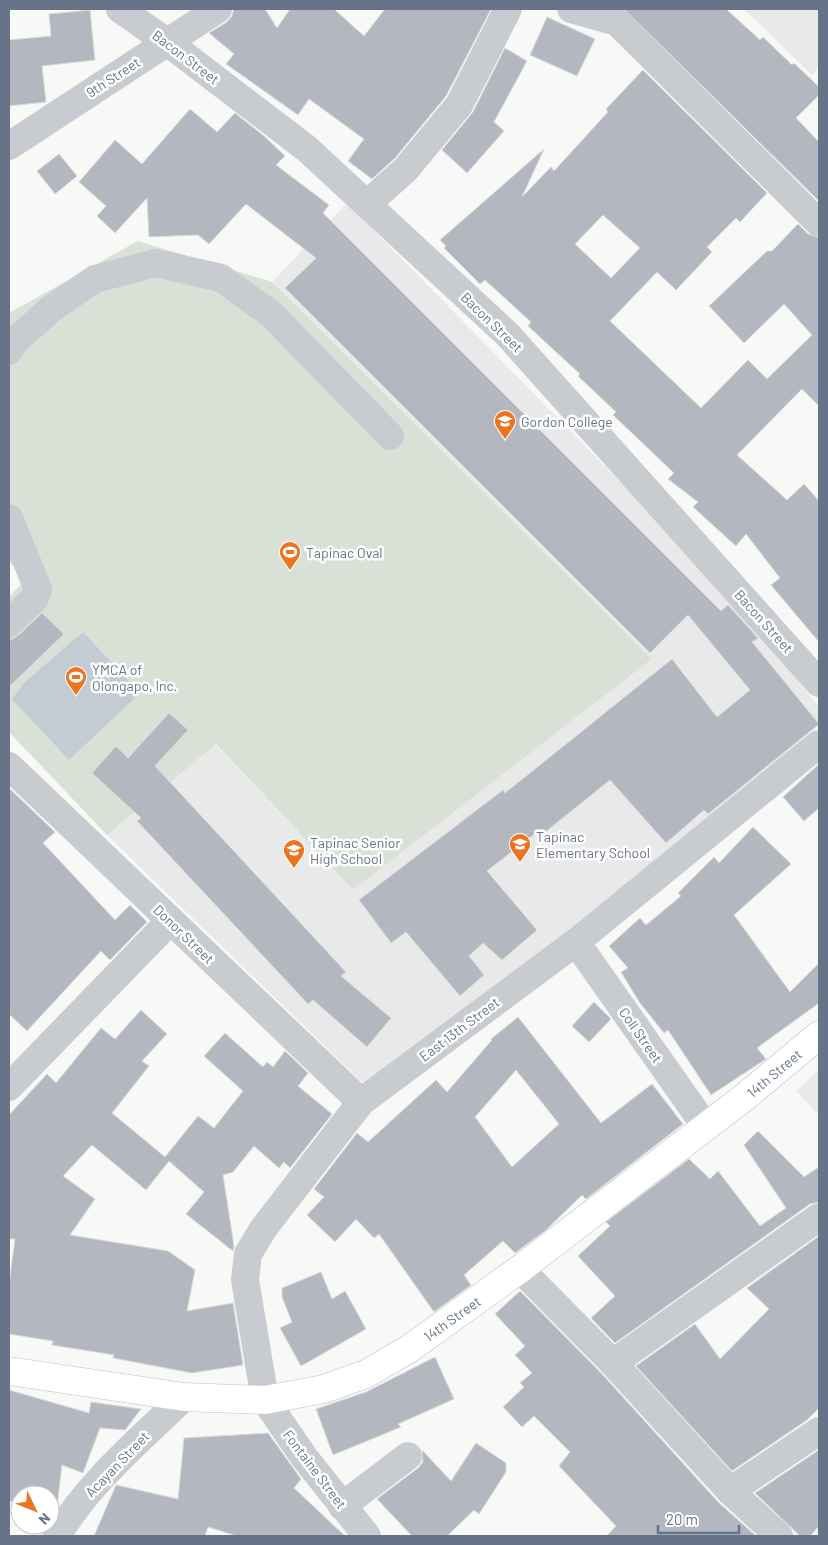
<svg xmlns="http://www.w3.org/2000/svg" width="828" height="1545" font-family="Barlow,sans-serif">
<style>
.built{fill:#e9e9e9}
.green{fill:#d9e1d7}
.water{fill:#c3ccd2}
.building{fill:#b3b8c0;stroke:#dadad8;fill-rule:evenodd}
.lines{fill:none;stroke-linecap:round;stroke-linejoin:round}
.major-casing{stroke:#bbbec3;stroke-width:29}
.minor{stroke:#c8cbcf;stroke-width:28}
.major{stroke:#fff;stroke-width:28}
.labels{text-anchor:middle;dominant-baseline:central;stroke-width:5;stroke-linejoin:round;paint-order:stroke}
.street-label{font-size:14px;fill:#667389;stroke:#fff}
.poi-label{font-size:14px;fill:#667389;stroke:#fff;text-anchor:start}
</style>
<rect width="100%" height="100%" fill="#f8f9f6"/>
<g class="built">
<path d="M744,9h75v58l-7,8z"/>
<path d="M347,203l386,394 86,110v19l-448,365 -264,-256 108,-91 138,146 299,-231 -380,-377z"/>
<path d="M819,1070v45l-23,-24z"/>
</g>
<path class="green" d="M138,241l134,41 380,377 -299,231 -137,-146 -109,91 -98,-103v-135l17,-18 -17,-17v-249z"/>
<path class="water" d="M83,632l57,61 -71,67 -57,-61 13,-17z"/>
<g class="building">
<path d="M234,9h31l12,19 13,-19h44l30,27 21,-27h106l-45,87 -51,62 -23,21 -24,-18 16,-22 -55,-40 -11,16 -72,-51 8,-10 -25,-21 18,-11 5,-6z"/>
<path d="M624,9h102l34,31 3,-3 29,28 2,-2 25,24v8l-23,23 23,24v59z"/>
<path d="M90,10l5,50 -53,6 4,36 -37,4v-66l42,-4 -2,-22z"/>
<path d="M547,17l48,22 -18,37 -47,-21z"/>
<path d="M505,48l22,13 -33,61 10,9 -37,42 -25,-23 31,-38z"/>
<path d="M643,70l124,123 -27,29 -4,-4 -29,29 5,5 -36,38 -19,-18 -47,49 91,87 47,-48 19,19 45,-44 -28,-31 -40,39 -35,-37 58,-55h5l26,-27 10,10 11,4v168l-17,-17 -65,66 50,45 17,-16 15,17v141l-48,-57 9,-7 -34,-44 -10,12 -43,-39 5,-5 -30,-23 6,-6 -61,-58 3,-3 -38,-36 2,-2 -52,-48 3,-4 -46,-42 -5,4 -36,-36 2,-2 -6,-6 104,-91 -22,48 29,-30 3,4 54,-59 -2,-3zM603,215l37,33 -29,30 -36,-34z"/>
<path d="M190,109l27,23 18,-19 29,23 21,20 -9,9 53,40 -6,8 398,398 7,-6 30,33 -6,4 67,82 -111,90 -4,-4 -38,33 -56,-63 -66,53 -3,-4 -54,42 50,59 -35,30 -19,-17 -14,13 15,19 -24,21 -54,-64 -15,11 -32,-43 144,-110 2,3 167,-134 45,58 33,-27 -62,-75 -38,38 -365,-365 31,-30 -70,-54 -37,40 -11,-9 -49,2 -2,-39 -32,35 -18,-17 9,-10 -27,-24 36,-42 27,24z"/>
<path d="M59,154l18,22 -22,18 -18,-23z"/>
<path d="M42,613l22,21 -55,53v-46l11,-7z"/>
<path d="M169,713l19,17 -33,36 191,206 -5,4 50,42 -24,29 -54,-47 -5,4 -171,-183 4,-3 -49,-45 24,-27 12,12z"/>
<path d="M819,764v44l-15,13 -21,-24z"/>
<path d="M9,788l46,44 -12,11 72,77 15,-15 17,17 -37,38 -9,-9 -74,80 -18,-17z"/>
<path d="M753,827l38,37 -57,51 56,77 29,-29v40l-62,45 9,11 -55,36 -43,-65 -4,3 -24,-30 -19,-31 7,-4 -19,-22 31,-28 6,7 35,-29 -3,-3 36,-36 5,6z"/>
<path d="M594,1002l17,17 -22,23 -17,-16z"/>
<path d="M141,1010l26,24 -25,27 7,5 -37,47 53,44 33,-41 16,12 29,-37 -39,-35 21,-23 38,34 4,-5 6,5 12,-16 23,22 -10,13 34,28 -42,54 -6,-6 -5,6 -25,-22 -21,26 -10,3 11,71 -1,5 -47,-37 18,-22 -35,-31 -23,29 -54,-45 -29,31 32,23 -25,36 98,16 27,19 -8,41 46,-8 10,62 -51,8 -79,-15 1,-3 -62,-10 1,-4 -44,-7v-50l6,-45h-6v-124l38,-41 9,9 45,-55 14,11z"/>
<path d="M518,1017l83,106 51,-39 31,40 -97,75 -4,-4 -36,35 -31,23 -12,-12 -39,34 7,10 -37,27 -55,-78 -5,4 -18,-19 -21,23 -28,-27 17,-18 -10,-8 43,-56 11,9 68,-62 11,12 45,-52 -1,-1zM516,1070l43,54 -47,43 -37,-50z"/>
<path d="M758,1131l46,46 15,-10v35l-9,2 -195,139 -24,-25 24,-22 -37,-40 32,-30 -4,-4 83,-63 21,20 8,-8 42,55 26,-18 -42,-63z"/>
<path d="M819,1236v172l-12,12 -75,51 -96,-105 59,-42 25,35 49,-50 -22,-21z"/>
<path d="M321,1272l11,27 13,-8 21,38 -65,37 -21,-38 12,-6 -10,-25v-9z"/>
<path d="M520,1291l82,83 116,128 38,34h-149l9,-10 -57,-60 11,-14 -36,-36 -12,11 -19,-20 21,-20 -4,-4 12,-10 -17,-18 10,-9 -30,-32z"/>
<path d="M435,1357l19,42 -56,25 3,3 -68,28 -17,-46 50,-17z"/>
<path d="M9,1390l80,23 2,-11 50,7 -16,21 -25,-2 -17,45 -21,-8 -5,42 -7,-1v-11h-30v8l-11,-2z"/>
<path d="M268,1433l33,46 -7,9 51,48h-108l-29,-9 -3,9h-111l22,-51 62,14 6,-61z"/>
<path d="M476,1443l30,20v9l-27,42 -5,-4 -27,26h-35l-35,-37 41,-31 5,-6 -1,-12 29,31z"/>
<path d="M819,1450v76l-9,10h-10l-45,-43z"/>
</g>
<g class="lines">
<g class="major-casing">
<g id="major">
<path id="s1" d="M9,1371l175,26 81,3 59,-11 42,-15 43,-25 111,-80 226,-173 73,-61"/>
</g>
</g>
<g class="minor">
<path d="M120,9l47,33 139,106 201,186 312,349"/>
<path d="M571,9l46,13 202,201"/>
<path d="M9,146l209,-137"/>
<path d="M367,204l39,-35 53,-64 49,-96"/>
<path d="M9,351l5,-9 38,-34 43,-29 61,-16 65,15 50,36 119,122"/>
<path d="M9,518l29,71 -3,9 -26,25"/>
<path d="M9,766l352,336"/>
<path d="M576,942l130,185"/>
<path d="M9,1087l161,-166"/>
<path d="M520,1269l93,94 117,128 49,45"/>
<path d="M613,1363l206,-146"/>
<path d="M730,1491l89,-60"/>
<path d="M342,1506l66,-50"/>
<path d="M57,1536c32,-54 82,-95 127,-139"/>
<path d="M367,1536l-63,-79 -39,-57 -20,-120 3,-26 15,-25 98,-127 215,-160 243,-198"/>
</g>
<use href="#major" class="major"/>
</g>
<defs>
<g id="university-pin" transform="scale(1.125)"><path d="M0 17L-7.5 6A9.5 9.5 0 1 1 7.5 6Z" fill="#ed7321" stroke="#fff"/><path d="M0-5L7-2L0 1L-7-2ZM-4 1L0 2.5L4 1V4Q0 6-4 4Z" fill="#fff"/></g>
<g id="stadium-pin" transform="scale(1.125)"><path d="M0 17L-7.5 6A9.5 9.5 0 1 1 7.5 6Z" fill="#ed7321" stroke="#fff"/><path d="M0-5a6.5 5 0 1 0 0 10a6.5 5 0 1 0 0-10ZM-3.5-1.8h7v3.6h-7Z" fill="#fff"/></g>
<g id="school-pin" transform="scale(1.125)"><path d="M0 17L-7.5 6A9.5 9.5 0 1 1 7.5 6Z" fill="#ed7321" stroke="#fff"/><path d="M0-5L7-2L0 1L-7-2ZM-4 1L0 2.5L4 1V4Q0 6-4 4Z" fill="#fff"/></g>
</defs>
<g fill-rule="evenodd">
<use href="#university-pin" x="505" y="421"/>
<use href="#stadium-pin" x="290" y="552"/>
<use href="#stadium-pin" x="76" y="677"/>
<use href="#school-pin" x="520" y="844"/>
<use href="#school-pin" x="294" y="850"/>
</g>
<g class="labels">
<g class="street-label">
<text transform="translate(186 57) rotate(37)">Bacon Street</text>
<text transform="translate(113 77) rotate(-33)">9th Street</text>
<text transform="translate(492 322) rotate(44)">Bacon Street</text>
<text transform="translate(764 621) rotate(48)">Bacon Street</text>
<text transform="translate(184 934) rotate(44)">Donor Street</text>
<text transform="translate(459 1029) rotate(-37)">East 13th Street</text>
<text transform="translate(641 1035) rotate(55)">Coll Street</text>
<text stroke="none"><textPath href="#s1" startOffset="870">14th Street</textPath></text>
<text stroke="none"><textPath href="#s1" startOffset="465">14th Street</textPath></text>
<text transform="translate(117 1464) rotate(-46)">Acayan Street</text>
<text transform="translate(315 1469) rotate(53)">Fontaine Street</text>
</g>
<g class="poi-label">
<text x="521" y="421">Gordon College</text>
<text x="306" y="552">Tapinac Oval</text>
<text x="92" y="669">YMCA of<tspan x="92" dy="16">Olongapo, Inc.</tspan></text>
<text x="536" y="836">Tapinac<tspan x="536" dy="16">Elementary School</tspan></text>
<text x="310" y="842">Tapinac Senior<tspan x="310" dy="16">High School</tspan></text>
</g>
</g>
<rect width="828" height="1545" fill="none" stroke="#667389" stroke-width="20"/>
<g transform="translate(35 1510) rotate(133)"><circle r="24" fill="#ffffff" stroke="#c2c7d0"/>
<path d="M0-4L9 19L0 12L-9 19Z" fill="#ed7321"/>
<text y="-8" font-size="14" font-weight="bold" text-anchor="middle" fill="#667389">N</text>
</g>
<path d="M658 1525v8h81v-8" fill="none" stroke="#667389" stroke-width="2.5"/>
<text x="666" y="1525" font-size="15" fill="#667389" stroke="#ffffff" stroke-width="4" paint-order="stroke">20 m</text>
</svg>
